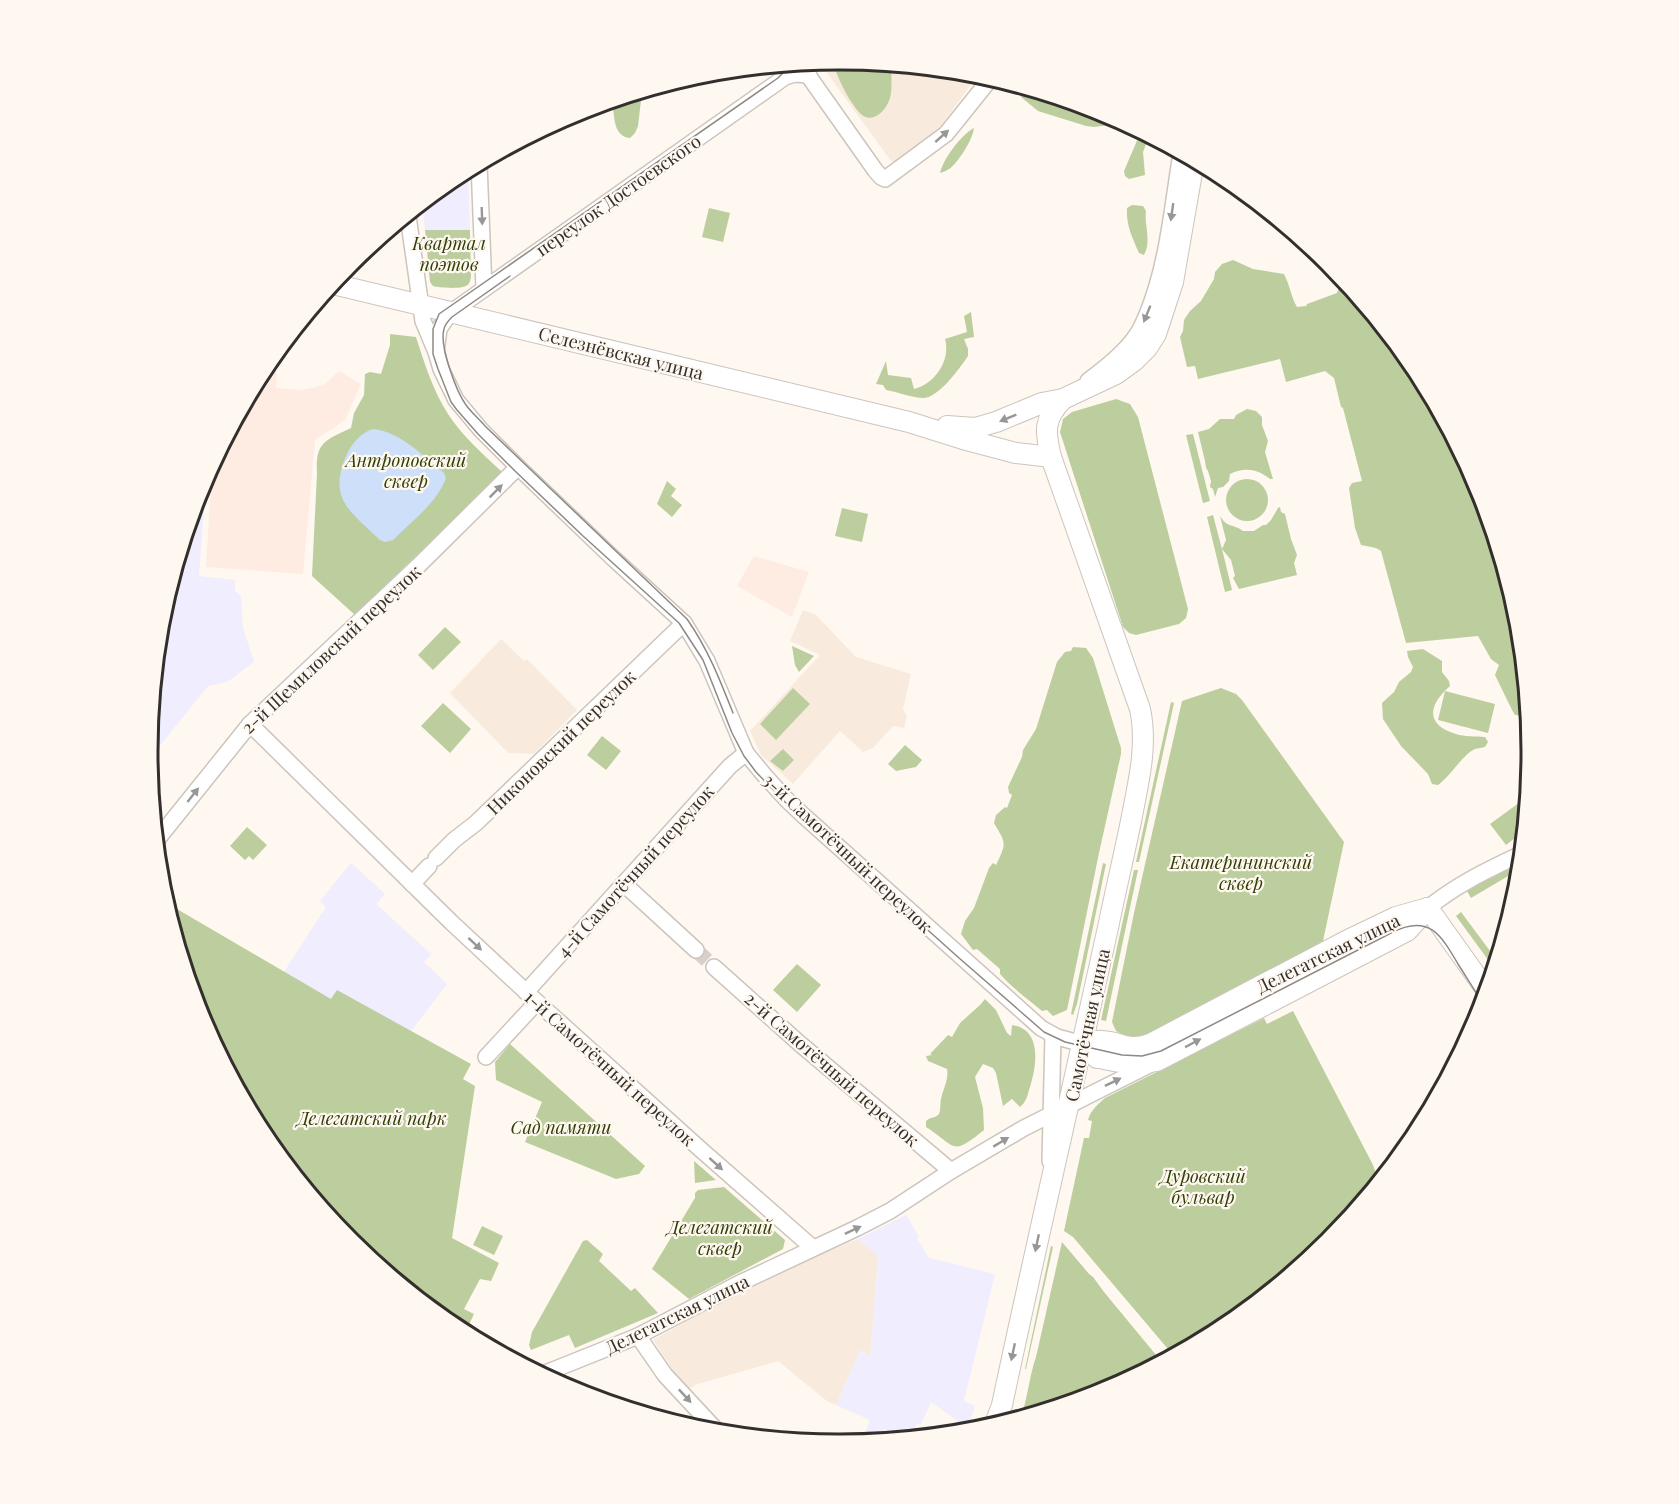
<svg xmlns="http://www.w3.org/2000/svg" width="1679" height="1504" font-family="'Playfair Display',serif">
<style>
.commercial{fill:#efedfe}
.industrial{fill:#feebe2}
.built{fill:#f8ebde}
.green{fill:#bcce9d}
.water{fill:#cedffa}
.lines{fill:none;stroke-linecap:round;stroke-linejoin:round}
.minor-tunnel{stroke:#d6d0c9;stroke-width:15;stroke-dasharray:15 8;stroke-linecap:butt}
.minor-casing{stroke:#ccc5be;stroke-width:18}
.major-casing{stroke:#ccc5be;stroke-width:22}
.minor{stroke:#fff;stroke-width:15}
.major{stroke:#fff;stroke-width:20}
.tram{stroke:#8e8984;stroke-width:1.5}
.oneway{fill:#989796}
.labels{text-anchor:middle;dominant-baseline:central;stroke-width:4.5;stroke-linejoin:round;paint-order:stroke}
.street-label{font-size:18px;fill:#322f2c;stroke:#fff8f0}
.park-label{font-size:18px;font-style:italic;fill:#2f3f04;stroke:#fff8f0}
.rim{fill:none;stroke:#322f2c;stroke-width:3}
</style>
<rect width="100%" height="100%" fill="#fff8f0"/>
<g class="commercial">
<path d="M468,170l2,60h-45l-3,-26 33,-28z"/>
<path d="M203,482h3l-7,94 36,4v11l6,5 2,32 11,34 -27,20 -19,4 -50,62 -2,19 -4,3h-3l-1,-18 13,-135z"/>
<path d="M351,863l34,31 -9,10 55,50 -7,8 23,22 -36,47 -74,-40 -5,9 -48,-28 42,-65 -6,-6z"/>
<path d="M906,1215l13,22 -2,2 12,19 66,16 -31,127 11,5 -7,22 -37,-26 -10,22h-4l-3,8 5,3 2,-3 7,3 -66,7 8,-22 -34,-15 24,-55 10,6 8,-100 -20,-17z"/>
</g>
<g class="industrial">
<path d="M262,371h15l-1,17 25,2 12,-2 12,-4 14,-13 22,13 -16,36 -30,20 -12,134 -97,-7 6,-98h-2z"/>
<path d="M754,556l55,16 -17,45 -55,-31z"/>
</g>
<g class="built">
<path d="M840,60l120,12 15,7 -38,52 -42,30h-4l-72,-99z"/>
<path d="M803,610l13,5 40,42 55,17 -8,35 4,7 -3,12 -11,-2 -20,22 -10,4 -23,-21 -47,53 -32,-29 -11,-24 70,-76 -30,-14z"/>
<path d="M501,639l23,22 3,-2 50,51 -43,44 -26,-1 -58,-60z"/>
<path d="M858,1239l20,17 -8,100 -10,-6 -24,55 -8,-3 -50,-41 -83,24 -5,4 -16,-17 -21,-32 82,-46 57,-28z"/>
</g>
<g class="green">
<path d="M840,60l52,5c-2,12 2,27 -4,38 -4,9 -16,20 -26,12 -11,-9 -27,-41 -29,-54z"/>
<path d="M1026,89l79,24 13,7 -1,4 -23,3 -8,-1 -48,-15 -17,-14z"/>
<path d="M642,92l-4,34 -3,7 -5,5c-18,-2 -15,-23 -18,-37z"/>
<path d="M974,128c-1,11 -16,35 -25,41 -3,2 -6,3 -9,4 3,-14 21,-38 34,-45z"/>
<path d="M1142,133l7,3 -6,16 2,23 -16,4 -4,-3 -1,-5 15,-35z"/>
<path d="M1132,205l11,1 3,5c-2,14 6,30 -2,44l-5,-2c-7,-16 -13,-28 -12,-45z"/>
<path d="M709,208l21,5 -7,29 -21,-5z"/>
<path d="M425,230h45l1,47c-1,4 -1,7 -5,9 -6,3 -27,2 -33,0l-3,-4z"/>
<path d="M1233,260l20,9 31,5c6,11 7,23 13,33l9,-1 1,-2 30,-11 5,-14 73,89 64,120 39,129 10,99 -13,-1 -3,-5 -17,-35 4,-10 -8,-6 -13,-23 -72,7 -25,-92 -5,-3 -15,-3 -6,-17 -6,-40 3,-5 10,-2 -19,-73 -2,-1 -7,-29 -9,-7 -39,11 -6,-23 -82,20 -3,-13 -8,1 -7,-30 3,-6 1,-11 6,-9 11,-10 13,-22 1,-7 7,-8z"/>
<path d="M971,312l3,25 -10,2 4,10v7c-8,12 -29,41 -44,42 -12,0 -26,-6 -38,-8l-3,-5 -7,-1 10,-23 2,14 23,3 3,11c21,-5 37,-29 31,-50l22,-7 -3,-16z"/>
<path d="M390,334l26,3c8,25 17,54 32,77 14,22 35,40 54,58l-147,143 -43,-39 5,-103c-2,-31 9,-33 34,-45l3,-15 10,-18 1,-21 5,-2 11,2 9,-29z"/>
<path d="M1116,399l14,5 8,13 50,192 -2,9 -7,6 -43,11 -7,-2 -6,-6 -63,-195 3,-13 9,-7z"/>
<path d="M1247,409l9,2 6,6v8l6,16 -3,11 8,27h-3c-13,-10 -25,-12 -40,-5l-1,7 -6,6 -5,1 -3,9 -2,-8 -3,-2 1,-6 -3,-10 -2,-3 -1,-7 -7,-29 11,-3 11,-10h14l2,-4z"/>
<path d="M1193,434l17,67 -7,2 -17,-68z"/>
<circle cx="1247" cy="500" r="21"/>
<path d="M667,481l9,8 -5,7 11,9 -10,12 -15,-13z"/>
<path d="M1280,507l1,5 4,2 6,25 6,16 -3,8 3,12 -58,14 -6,-11 2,-2 -4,-16 -9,-11 10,41 -7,2 -18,-75 6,-2 9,34 4,-9 -6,-24c7,12 14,8 23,15h11l9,-6h3l5,-5 7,-12z"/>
<path d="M842,508l26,6 -6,28 -27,-6z"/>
<path d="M445,627l16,15 -28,28 -15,-15z"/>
<path d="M792,646l22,10 -15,16 -4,-7z"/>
<path d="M1073,647l13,1 7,10 28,90v6l-22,99 -32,157 -14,6 -6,-6 -5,1c-14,-12 -30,-23 -42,-37v-5l-23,-20 -4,1 -12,-16 4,-13 9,-13 15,-40 4,-5 3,2c11,-23 10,-21 -2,-42l2,-8 9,-8 2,1 5,-13 -3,-2 -1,-6 14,-30 1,-7 13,-21 21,-67 8,-10 6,-1z"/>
<path d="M1423,649l19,12v11l7,9 1,5c-22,19 -25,39 6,48 8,3 20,2 29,3l3,5 -3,5c-3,1 -7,1 -10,2 -13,6 -24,27 -37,36l-6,-1 -4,-10 -27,-28 -18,-27 -1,-16 12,-11 5,-10 12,-10 2,-5 -5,-10 -1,-6z"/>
<path d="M793,688l17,16 -34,36 -16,-16z"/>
<path d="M1221,688l15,6 6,6 102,142 -21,99 -8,9 -172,89 -16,-2 -11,-6 -4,-9 22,-109 48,-212z"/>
<path d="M1445,691l50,13 -7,29 -50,-13z"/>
<path d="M1171,702l3,1 -35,159h-3z"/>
<path d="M443,703l28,26 -21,24 -29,-27z"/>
<path d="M602,736l19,15 -15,19 -19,-15z"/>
<path d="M905,745l17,15 -6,7 -20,4 -8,-7z"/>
<path d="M783,749l11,11 -11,11 -13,-10z"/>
<path d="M1527,797l-3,34 -18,14 -16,-21z"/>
<path d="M247,827l20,18 -14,15 -4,-4 -4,4 -15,-14z"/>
<path d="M1521,862l-1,7 -49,29 -4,-7 -5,-3z"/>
<path d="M1103,863l3,1 -29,140 -4,11 -2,-1z"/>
<path d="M1134,870h4l-32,151 -5,-1z"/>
<path d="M165,902l166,97 6,-9 134,74 -8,15 12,7 -23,152 47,25 -8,18 -11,-2 -16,30 10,5 -9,19 -10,-6 -105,-86 -86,-105 -64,-120z"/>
<path d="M1461,912l35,47 -2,9 -38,-52z"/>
<path d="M797,964l24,21 -24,27 -24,-22z"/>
<path d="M985,999l11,11 11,23 4,3 1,-11c32,5 24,44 17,65 -2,7 -3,12 -9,17l-8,-8 -9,7 -7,-33 -3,-5 -10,-4 -8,13 8,31 1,22c-33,27 -27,17 -58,-3v-6c4,-4 10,-3 13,-7 2,-4 1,-11 2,-15 2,-10 8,-20 6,-30l-19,-8 -2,-5 6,-1 -2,-1 18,-19 4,2 8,-14 20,-18z"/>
<path d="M1293,1011l80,154 3,9v10l-47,58 -105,86 -51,27 -100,-118 -9,-6 20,-93h5l3,-17 -4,-1c3,-10 9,-15 17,-22l159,-80 3,6z"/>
<path d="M510,1044l135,122 -6,8 -23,5 -91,-37 17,-40 -46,-22 -1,-18z"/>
<path d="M694,1161l22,19 -21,3z"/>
<path d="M724,1187l61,53 -2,9 -94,50 -37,-30 43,-71v-5l3,-3z"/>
<path d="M482,1226l21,10 -9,19 -21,-10z"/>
<path d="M587,1240l16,14 -4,7 32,30 4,-3 23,25 -83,35 -6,-13 -38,15 -2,-5 3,-13 51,-91z"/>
<path d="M1062,1242l27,32 4,3 11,15 57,69 -57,30 -83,26c7,-20 8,-40 15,-60z"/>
<path d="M1051,1246l2,1 -27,122h-1z"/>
</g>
<path class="water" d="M373,429c28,3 50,27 71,44l2,5c-9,25 -34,43 -53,62l-8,2 -5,-2c-30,-29 -53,-41 -33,-86 5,-11 15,-22 26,-25z"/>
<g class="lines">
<path class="minor-tunnel" d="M696,950l18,17"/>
<g class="minor-casing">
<g id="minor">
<path d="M804,63l6,15 65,92 6,7 4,2 61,-45 45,-56"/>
<path d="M808,75l-13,-1 -10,3 -335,236 -11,16 -3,23 5,17 15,31 25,30 37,37 96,92 70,64 23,38 39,92 19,23 22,24 17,16 237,212 16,9 26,7"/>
<path d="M479,164l5,125"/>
<path d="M408,216l15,105 13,31"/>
<path d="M1088,381c17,-13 39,-30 50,-48 4,-6 7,-14 10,-21 20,-50 24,-105 33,-158"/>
<path d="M250,724l201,198 86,80 162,146 114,100"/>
<path d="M156,841l94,-117 167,-157 101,-100"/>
<path d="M436,858l18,-18 22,-17 208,-200"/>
<path d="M412,884l17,-18"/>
<path d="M624,884l72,66"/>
<path d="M1428,908c29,-24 60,-38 93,-54"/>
<path d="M714,967l85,76 152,128"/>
<path d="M526,992l204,-226 16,-13"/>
<path d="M486,1057l51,-55"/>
<path d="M1050,1161l3,-126"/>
<path d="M638,1336l27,39 53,57"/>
<path d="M543,1374l95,-38 104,-54 115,-54 33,-17 61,-40 73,-43 125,-63"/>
</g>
</g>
<g class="major-casing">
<g id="major">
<path d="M333,284l576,138 54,17 53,14 35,4"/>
<path d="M947,426l28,2 21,-6 46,-19 21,-4 53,-25 18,-13 13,-13 9,-14 17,-52 21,-121"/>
<path d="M1428,908l59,83"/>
<path d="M1083,1044l14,14h3c22,5 35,7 57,3l250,-130 21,-23"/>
<path d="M1083,1044c6,-1 13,-4 19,-3 21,1 25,11 48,3l196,-103 50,-24 32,-9"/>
<path d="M995,1424l7,-19c34,-161 72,-322 107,-482 7,-34 15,-68 22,-102 7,-37 17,-75 9,-112l-89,-252c-6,-25 -8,-38 12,-58"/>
</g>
</g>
<use href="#minor" class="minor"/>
<use href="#major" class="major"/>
<g class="tram">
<path d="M786,65l-2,7 -6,6 -339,236 -6,15v25l5,15 13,33 6,8 21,24 37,37 68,65 96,87 24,37 29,73 12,23 12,16 29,30 174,156 85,74 21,10 57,13 20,1 19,-5 232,-119c36,-18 48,3 65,32 8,13 17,26 25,40"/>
<path d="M510,276l-58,41c-4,4 -7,7 -8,12 -5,16 12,62 22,76 5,7 13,14 19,21l202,193c21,30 33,61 46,94"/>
</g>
</g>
<defs><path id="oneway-solid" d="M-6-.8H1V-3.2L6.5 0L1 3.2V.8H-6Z" transform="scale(1.5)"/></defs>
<g class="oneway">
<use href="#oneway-solid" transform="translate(942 136) rotate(-42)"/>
<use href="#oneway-solid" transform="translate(1172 212) rotate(98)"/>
<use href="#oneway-solid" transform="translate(482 216) rotate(88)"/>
<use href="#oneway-solid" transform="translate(1147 314) rotate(112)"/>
<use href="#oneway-solid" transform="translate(1008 418) rotate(158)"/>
<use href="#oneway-solid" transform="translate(496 491) rotate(-45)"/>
<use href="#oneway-solid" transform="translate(193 795) rotate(-52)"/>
<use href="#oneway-solid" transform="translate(475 944) rotate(43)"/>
<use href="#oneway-solid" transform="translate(1193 1043) rotate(-28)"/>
<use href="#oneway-solid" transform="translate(1113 1082) rotate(-26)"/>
<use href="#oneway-solid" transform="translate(1001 1142) rotate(-31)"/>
<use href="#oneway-solid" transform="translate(716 1164) rotate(42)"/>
<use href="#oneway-solid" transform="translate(853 1230) rotate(-25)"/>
<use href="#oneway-solid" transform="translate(1037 1243) rotate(102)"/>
<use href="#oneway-solid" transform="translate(1013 1352) rotate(102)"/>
<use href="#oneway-solid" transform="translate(685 1396) rotate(47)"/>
</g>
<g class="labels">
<g class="street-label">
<text transform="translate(618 195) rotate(-35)">переулок Достоевского</text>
<text transform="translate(621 353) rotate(14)">Селезнёвская улица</text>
<text transform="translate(331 649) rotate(-43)">2-й Щемиловский переулок</text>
<text transform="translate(561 742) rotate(-44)">Никоновский переулок</text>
<text transform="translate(848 853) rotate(43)">3-й Самотёчный переулок</text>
<text transform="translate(635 871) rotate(-48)">4-й Самотёчный переулок</text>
<text transform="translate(1328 953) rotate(-26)">Делегатская улица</text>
<text transform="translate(1087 1025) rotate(-78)">Самотёчная улица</text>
<text transform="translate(610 1068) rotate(42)">1-й Самотёчный переулок</text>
<text transform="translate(832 1069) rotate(41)">2-й Самотёчный переулок</text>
<text transform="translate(677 1314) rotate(-26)">Делегатская улица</text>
</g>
<g class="park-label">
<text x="449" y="243">Квартал<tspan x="449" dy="21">поэтов</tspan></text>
<text x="406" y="460">Антроповский<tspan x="406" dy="21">сквер</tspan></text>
<text x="1241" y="862">Екатерининский<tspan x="1241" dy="21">сквер</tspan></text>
<text x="372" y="1118">Делегатский парк</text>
<text x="561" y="1127">Сад памяти</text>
<text x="1203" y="1176">Дуровский<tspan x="1203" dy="21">бульвар</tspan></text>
<text x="720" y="1227">Делегатский<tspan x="720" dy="21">сквер</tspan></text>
</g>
</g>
<path d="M0 0H1679V1504H0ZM839 70H840A681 681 0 0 1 1521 751V753A681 681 0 0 1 840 1434H839A681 681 0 0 1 158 753V751A681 681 0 0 1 839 70Z" fill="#fff8f0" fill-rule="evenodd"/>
<path class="rim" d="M839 70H840A681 681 0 0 1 1521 751V753A681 681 0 0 1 840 1434H839A681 681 0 0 1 158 753V751A681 681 0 0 1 839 70Z"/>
</svg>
